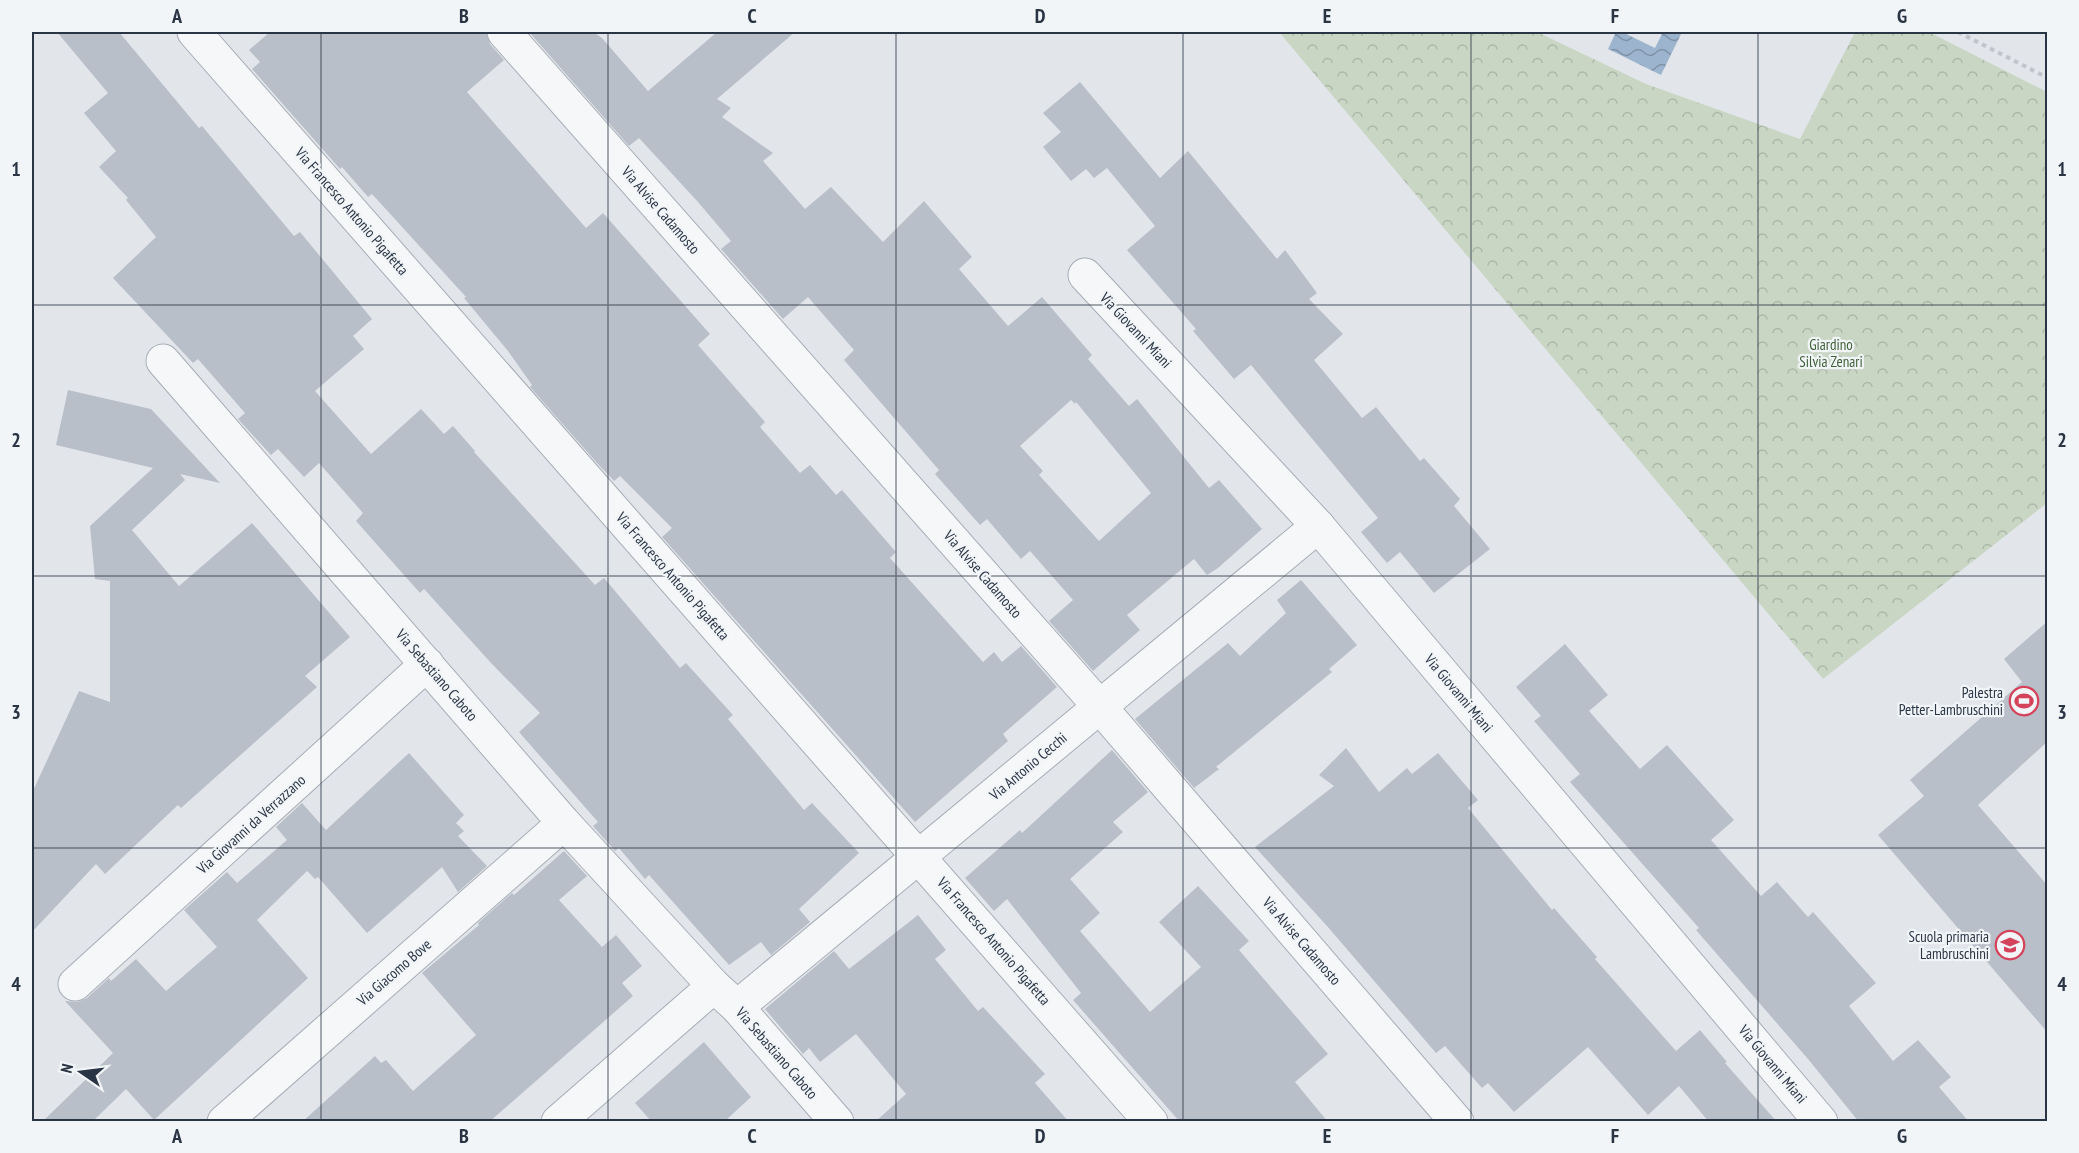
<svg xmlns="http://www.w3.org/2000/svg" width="2079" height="1153" font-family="'PT Sans Narrow',sans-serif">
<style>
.park{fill:url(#park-crowns)}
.water{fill:url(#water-waves)}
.building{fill:#b9bfc9;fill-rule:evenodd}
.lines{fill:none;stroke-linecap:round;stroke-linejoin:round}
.street-casing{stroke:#a7adb6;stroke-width:35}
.path{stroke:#c1c4ca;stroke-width:4;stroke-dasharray:4.5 4.5;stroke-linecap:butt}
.street{stroke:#f6f7f9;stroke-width:33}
.grid{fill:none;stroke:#293444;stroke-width:1.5;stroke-opacity:0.55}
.labels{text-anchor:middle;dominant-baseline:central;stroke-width:4.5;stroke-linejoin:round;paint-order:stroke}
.street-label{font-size:15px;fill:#293444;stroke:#f2f5f8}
.park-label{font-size:15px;fill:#3f6136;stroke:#f2f5f8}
.poi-label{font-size:15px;fill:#293444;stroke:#f2f5f8;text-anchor:end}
.neatline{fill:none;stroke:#293444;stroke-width:2}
.grid-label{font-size:20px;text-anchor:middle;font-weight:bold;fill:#293444}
</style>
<defs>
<pattern id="park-crowns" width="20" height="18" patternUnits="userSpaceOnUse" patternTransform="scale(1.5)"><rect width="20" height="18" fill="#c8d6c3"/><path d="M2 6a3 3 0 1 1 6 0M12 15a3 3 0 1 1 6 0" fill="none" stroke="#acb8a9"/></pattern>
<pattern id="water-waves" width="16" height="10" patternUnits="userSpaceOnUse" patternTransform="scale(1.5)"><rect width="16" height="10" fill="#9cb4cd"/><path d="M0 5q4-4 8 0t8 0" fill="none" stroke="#7f93a8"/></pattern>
</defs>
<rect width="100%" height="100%" fill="#e2e6eb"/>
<path class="park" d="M1279,32h258l109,52 154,55 55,-107h74l118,60v411l-224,176z"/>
<path class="water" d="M1616,32h6l33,16 8,-16h19l-21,43 -53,-26z"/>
<g class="building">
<path d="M57,32h62l80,96 3,-2 92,110 6,-4 72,87 -19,17 11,13 -49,42 56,63 50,-45 23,25 9,-8 22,25 -1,1 121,133 9,-7 76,90 6,-5 47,52 -5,4 76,91 8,-7 47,50 -60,56 11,13 -39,33 -10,-13 -32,23 -80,-90 -4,4 -26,-31 -4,3 -22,-25 5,-4 -79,-90 21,-19 -48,-49 -68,-75 -4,4 -64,-72 7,-8 -44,-50 -15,14 -26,-28 -7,6 -33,-36 7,-6 -47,-54 -5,4 -80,-85 43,-41 -30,-37 2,-2 -29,-31 17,-16 -32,-38 24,-20z"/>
<path d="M270,32h216l4,12 14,16 -37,32 119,136 17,-15 107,121 -12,11 67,77 -5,5 40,46 10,-8 26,30 6,-5 54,62 -6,6 93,104 11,-10 8,10 19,-16 36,41 -54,47 5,7 -93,81 -253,-285 10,-9 -52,-52 -6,5 -17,-18 -67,-76 2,-2 -24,-34 -44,-53 2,-1 -94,-103 -4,3 -26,-30 -2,2 -88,-100 8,-7 -11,-12z"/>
<path d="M529,32h64l9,6 46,53 69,-59h78l-78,67 14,9 -9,9 51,36 -10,8 42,48 26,-22 52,55 41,-41 48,56 -13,12 49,57 34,-29 50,58 -4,4 41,47 8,-7 72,89 10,-8 43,49 -44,39 -11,7 -13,-16 -67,56 13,15 -47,41 -44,-50 24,-21 -43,-49 -9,8 -34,-40 -7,6 -45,-51 4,-4 -95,-110 10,-10 -46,-53 -25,22 -62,-70 10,-8 -33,-39 -59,-64 -10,8zM1071,400l4,4 1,-2 75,91 -52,48 -60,-66 4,-4 -23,-25z"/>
<path d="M1080,82l80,96 28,-27 89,108 8,-9 32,43 -8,6 34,35 -29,26 48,58 14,-11 44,54 4,-3 36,41 -6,7 36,43 -56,44 -34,-41 -13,11 -26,-31 17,-14 -127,-153 -17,14 -41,-48 3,-2 -69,-79 28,-24 -48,-58 -13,10 -8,-9 -15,12 -28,-34 18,-15 -18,-19z"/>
<path d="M68,390l83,19 69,74 -40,-9 5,6 -53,50 47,56 73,-63 98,114 -45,39 12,11 -136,121 -3,-3 -73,69 -9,-10 -64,68v-139l47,-102 31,11v-121l-15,-2 -5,-53 63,-58 -97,-23z"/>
<path d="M1301,580l56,65 -28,24 3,3 -116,95 3,2 -25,19 -59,-69 93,-76 12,13 46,-43 -9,-13z"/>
<path d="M2048,621v120l-70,64 70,81v147l-170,-198 46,-39 -14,-16 112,-98 -18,-23z"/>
<path d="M1565,644l43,51 -19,16 51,58 27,-24 67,75 -23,20 50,56 16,-14 31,35 5,-5 63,71 -27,23 44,55 25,-21 33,37 -12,10 30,35h-110l-51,-63 -112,-129 3,-2 -129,-146 10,-8 -46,-53 7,-5 -25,-29z"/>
<path d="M1346,748l33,44 28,-24 5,6 26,-21 40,47 -10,8 84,102 2,-2 43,49 -2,2 81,92 24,-21 27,32 -2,1 52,59h-68l-30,-36 -31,29 -60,-68 -74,65 -26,-29 -6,5 -37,-42 -9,7 -109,-127 -72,-79 79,-61 -15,-11z"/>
<path d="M1112,750l36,42 -35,30 10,10 -53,47 30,34 -20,18 70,81 51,-45 -42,-45 39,-36 51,55 -10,9 89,104 -33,28 33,40h-148l-107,-122 8,-7 -74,-94 -13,12 -29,-33 55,-48 2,3z"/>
<path d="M409,753l55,62 -8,8 8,8 -6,5 29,30 -29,26 -16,-25 -75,66 -49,-56 -3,2 -8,-8 -50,49 51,58 -154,142 -28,-31 -34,33h-50l71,-69 -48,-52 13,1 9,-4 22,-20 2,3 25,-22 30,32 51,-44 -33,-37 43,-38 10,11 50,-43 -11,-13 26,-24 24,27z"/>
<path d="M564,851l23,25 -28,24 43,47 14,-12 26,31 -20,17 11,13 -144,126h-187l73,-66 6,7 5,-3 27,31 63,-56 -54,-62 57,-48 -1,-2 34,-30 2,2z"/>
<path d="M918,915l28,35 -11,9 43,52 5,-4 62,67 -10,9 34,39h-194l31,-28 -50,-60 -36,28 -11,-14 -6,6 -38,-45 69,-58 15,18z"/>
<path d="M704,1042l47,55 -27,25h-72l-17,-19z"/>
</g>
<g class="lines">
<g class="street-casing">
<g id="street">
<path d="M194,32l957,1090"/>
<path d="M504,32l596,675 357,415"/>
<path d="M1085,275l233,251 503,596"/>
<path d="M163,361l401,462 150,163 23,21 100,115"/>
<path d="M75,984l352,-320"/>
<path d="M737,1007l581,-481"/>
<path d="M224,1122l340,-299"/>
<path d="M558,1122l156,-136"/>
</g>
</g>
<path class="path" d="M1958,32l90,46"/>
<use href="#street" class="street"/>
</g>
<path class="grid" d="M321,32v1090M608,32v1090M896,32v1090M1183,32v1090M1471,32v1090M1758,32v1090M32,305h2016M32,576h2016M32,848h2016"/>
<defs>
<g id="stadium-ring" transform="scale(1.5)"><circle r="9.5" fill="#f2f5f8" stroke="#d5435b" stroke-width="1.5"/><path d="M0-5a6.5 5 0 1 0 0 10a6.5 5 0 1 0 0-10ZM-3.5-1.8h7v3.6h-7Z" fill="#d5435b"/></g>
<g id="school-ring" transform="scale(1.5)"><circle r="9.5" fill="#f2f5f8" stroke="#d5435b" stroke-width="1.5"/><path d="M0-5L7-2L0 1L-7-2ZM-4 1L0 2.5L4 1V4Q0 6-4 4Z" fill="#d5435b"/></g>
</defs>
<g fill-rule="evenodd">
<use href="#stadium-ring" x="2024" y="701"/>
<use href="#school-ring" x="2010" y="945"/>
</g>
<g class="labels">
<g class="street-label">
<text transform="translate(661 210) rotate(49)">Via Alvise Cadamosto</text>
<text transform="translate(352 211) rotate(49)">Via Francesco Antonio Pigafetta</text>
<text transform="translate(1136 330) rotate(47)">Via Giovanni Miani</text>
<text transform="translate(983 574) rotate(49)">Via Alvise Cadamosto</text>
<text transform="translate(673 576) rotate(49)">Via Francesco Antonio Pigafetta</text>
<text transform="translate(437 675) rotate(49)">Via Sebastiano Caboto</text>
<text transform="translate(1459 693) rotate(50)">Via Giovanni Miani</text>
<text transform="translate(1028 766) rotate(-40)">Via Antonio Cecchi</text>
<text transform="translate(251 824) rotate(-42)">Via Giovanni da Verrazzano</text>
<text transform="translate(994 941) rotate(49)">Via Francesco Antonio Pigafetta</text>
<text transform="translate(1302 941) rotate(49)">Via Alvise Cadamosto</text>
<text transform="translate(394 972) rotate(-41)">Via Giacomo Bove</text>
<text transform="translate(777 1053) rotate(49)">Via Sebastiano Caboto</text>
<text transform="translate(1773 1064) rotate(50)">Via Giovanni Miani</text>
</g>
<g class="park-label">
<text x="1831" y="344">Giardino<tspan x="1831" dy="17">Silvia Zenari</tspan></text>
</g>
<g class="poi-label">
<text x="2003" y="692">Palestra<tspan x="2003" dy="17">Petter-Lambruschini</tspan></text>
<text x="1989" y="936">Scuola primaria<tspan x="1989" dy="17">Lambruschini</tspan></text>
</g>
</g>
<rect width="2079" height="1153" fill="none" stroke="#f2f5f8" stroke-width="66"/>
<g transform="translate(81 1072) rotate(284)" stroke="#f2f5f8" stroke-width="4.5" paint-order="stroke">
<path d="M0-4.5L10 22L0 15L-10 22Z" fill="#293444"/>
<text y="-9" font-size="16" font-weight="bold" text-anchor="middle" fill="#293444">N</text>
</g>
<rect x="33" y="33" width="2013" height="1087" class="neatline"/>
<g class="grid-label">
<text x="177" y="23">A</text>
<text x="464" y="23">B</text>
<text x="752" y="23">C</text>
<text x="1040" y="23">D</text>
<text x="1327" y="23">E</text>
<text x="1615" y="23">F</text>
<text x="1902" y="23">G</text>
<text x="16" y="176">1</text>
<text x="2062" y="176">1</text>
<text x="16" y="447">2</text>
<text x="2062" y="447">2</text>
<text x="16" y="719">3</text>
<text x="2062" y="719">3</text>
<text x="16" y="991">4</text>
<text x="2062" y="991">4</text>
<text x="177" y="1143">A</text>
<text x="464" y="1143">B</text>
<text x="752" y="1143">C</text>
<text x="1040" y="1143">D</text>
<text x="1327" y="1143">E</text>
<text x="1615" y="1143">F</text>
<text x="1902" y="1143">G</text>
</g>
</svg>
